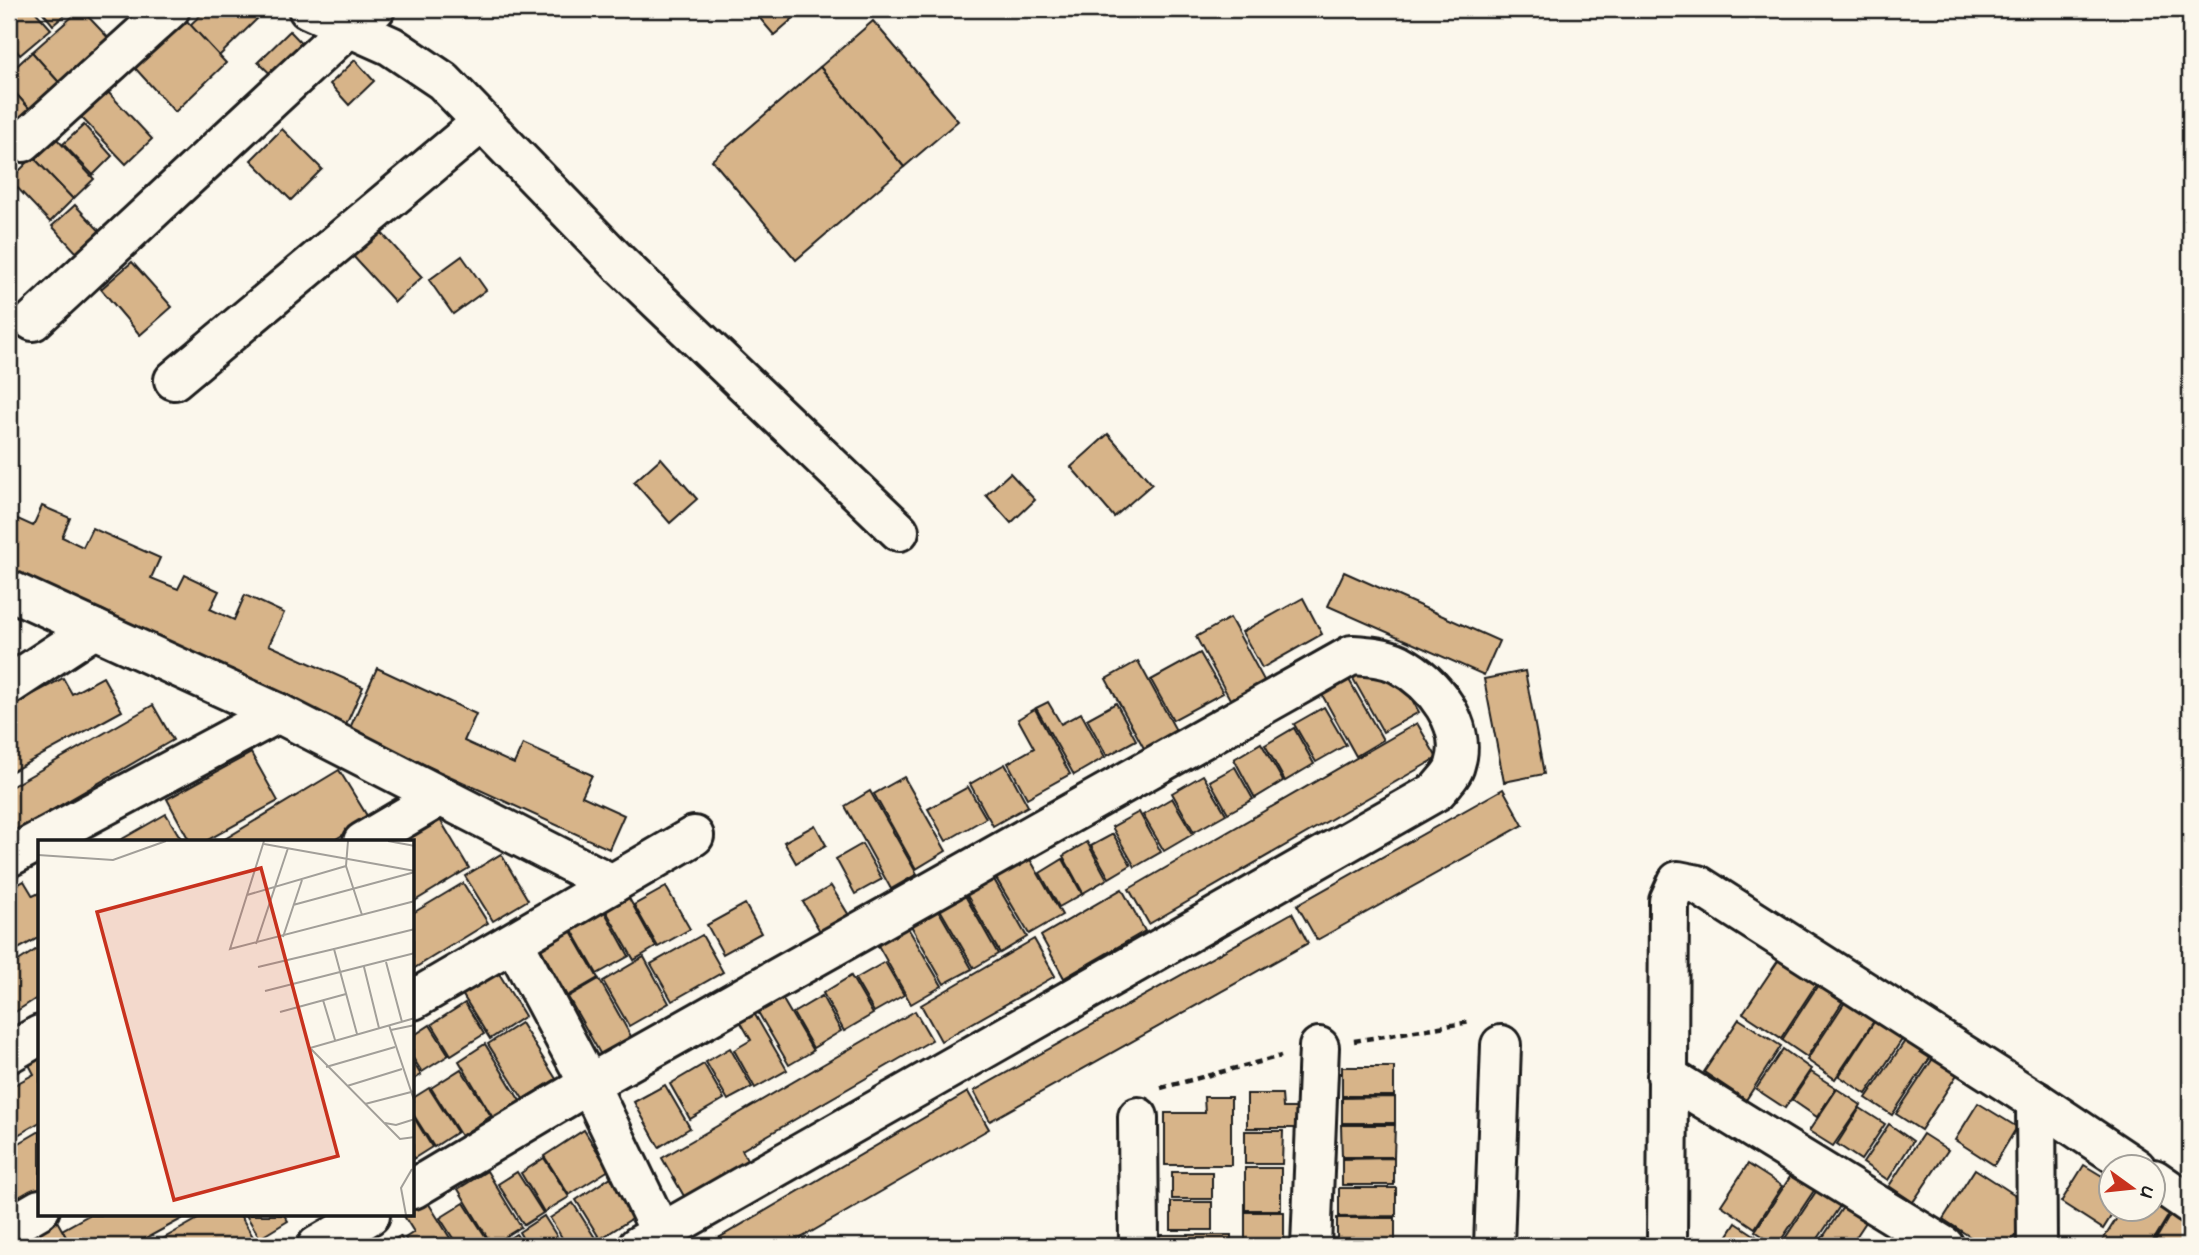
<svg xmlns="http://www.w3.org/2000/svg" width="2199" height="1255" font-family="'Architects Daughter',sans-serif">
<style>
.building{fill:#d7b489;stroke:#1c1c1c;stroke-width:2}
.lines{fill:none;stroke-linecap:round;stroke-linejoin:round}
.minor-casing{stroke:#1c1c1c;stroke-width:44}
.path{stroke:#1c1c1c;stroke-width:4.5;stroke-dasharray:7 5;stroke-linecap:butt}
.minor{stroke:#fbf7ec;stroke-width:38}
.inset-road{fill:none;stroke:#a29f99;stroke-width:2}
.view{fill:#c8321e;fill-opacity:0.15;stroke:#c8321e;stroke-width:3.5}
.inset-edge{fill:none;stroke:#1c1c1c;stroke-width:3.5}
</style>
<rect width="100%" height="100%" fill="#fbf7ec"/>
<filter id="ink" filterUnits="userSpaceOnUse"><feTurbulence type="fractalNoise" baseFrequency=".0143" numOctaves="2"/><feDisplacementMap in="SourceGraphic" scale="14" xChannelSelector="R" yChannelSelector="G"/><feConvolveMatrix kernelMatrix="1 2 1 2 8 2 1 2 1" color-interpolation-filters="sRGB"/></filter>
<g filter="url(#ink)">
<g class="building">
<path d="M9,9h24l18,20 -31,26 -11,-13z"/>
<path d="M40,9h32l-19,16z"/>
<path d="M81,9l33,35 -50,44 -32,-36z"/>
<path d="M207,9h40l10,10 -38,37 -29,-31z"/>
<path d="M752,9h52l-30,26z"/>
<path d="M186,20l40,43 -51,49 -40,-44z"/>
<path d="M873,21l85,100 -54,46 -84,-100z"/>
<path d="M290,31l23,24 -31,30 -24,-23z"/>
<path d="M32,52l32,36 -29,27 -26,-29v-13z"/>
<path d="M355,60l19,21 -25,24 -19,-21z"/>
<path d="M820,67l84,100 -108,93 -84,-100z"/>
<path d="M9,86l26,29 -26,22z"/>
<path d="M107,91l45,48 -26,25 -46,-48z"/>
<path d="M84,125l28,31 -19,19 -30,-31z"/>
<path d="M282,129l40,40 -31,31 -40,-40z"/>
<path d="M55,137l39,42 -21,20 -40,-42z"/>
<path d="M33,157l40,42 -23,23 -40,-42z"/>
<path d="M75,205l37,39 -23,22 -37,-40z"/>
<path d="M379,230l43,47 -27,25 -43,-47z"/>
<path d="M462,256l24,34 -33,24 -24,-34z"/>
<path d="M132,262l40,45 -32,28 -39,-46z"/>
<path d="M1108,434l44,50 -38,33 -43,-50z"/>
<path d="M661,458l36,41 -27,24 -36,-41z"/>
<path d="M1010,473l25,27 -24,23 -25,-28z"/>
<path d="M42,506l28,12 -8,19 21,10 9,-19 68,30 -9,20 27,11 7,-14 34,16 -9,18 24,11 11,-25 39,18 -15,32 94,42 -17,38 -337,-152v-58l24,11z"/>
<path d="M1344,572l155,69 -15,34 -156,-69z"/>
<path d="M1303,598l19,36 -60,34 -20,-36z"/>
<path d="M1230,618l35,64 -34,19 -35,-64z"/>
<path d="M1200,653l23,40 -50,27 -22,-40z"/>
<path d="M1138,661l40,73 -32,18 -40,-73z"/>
<path d="M377,668l99,46 -12,27 50,23 9,-20 69,31 -10,21 42,19 -15,34 -260,-119z"/>
<path d="M1362,669l40,13 17,30 -36,20 -32,-57z"/>
<path d="M1525,671l19,103 -40,8 -20,-103z"/>
<path d="M103,677l19,34 -113,62v-44l3,-2 -3,-5v-15l54,-29 9,16z"/>
<path d="M1348,678l35,62 -27,16 -35,-63z"/>
<path d="M1048,702l13,22 20,-11 24,44 -31,18 -38,-67z"/>
<path d="M1116,703l20,37 -29,16 -20,-37z"/>
<path d="M153,705l20,35 -164,95v-47z"/>
<path d="M1324,707l22,38 -30,17 -22,-38z"/>
<path d="M1035,709l35,65 -43,24 -19,-35 26,-15 -16,-29z"/>
<path d="M1417,723l20,35 -288,166 -20,-35z"/>
<path d="M1294,728l20,36 -29,17 -20,-36z"/>
<path d="M1261,743l22,38 -28,17 -21,-39z"/>
<path d="M251,753l27,48 -74,41h-14l-23,-43z"/>
<path d="M1005,764l23,42 -35,20 -23,-42z"/>
<path d="M1235,767l18,32 -25,14 -18,-32z"/>
<path d="M339,770l30,49 -38,23h-111z"/>
<path d="M1203,775l23,39 -32,18 -22,-39z"/>
<path d="M904,777l42,74 -30,18 -42,-75z"/>
<path d="M968,787l18,31 -40,23 -18,-32z"/>
<path d="M1503,789l20,36 -206,115 -20,-35z"/>
<path d="M870,791l47,83 -26,15 -46,-83z"/>
<path d="M1172,798l21,36 -29,17 -21,-36z"/>
<path d="M1139,812l22,40 -26,15 -23,-40z"/>
<path d="M166,814l17,28h-66z"/>
<path d="M439,818l30,50 -56,34v-60h-12z"/>
<path d="M815,825l11,20 -30,18 -12,-21z"/>
<path d="M1113,834l18,31 -22,13 -18,-32z"/>
<path d="M1087,842l20,37 -24,14 -20,-37z"/>
<path d="M862,844l20,35 -27,15 -19,-35z"/>
<path d="M501,854l27,46 -35,21 -28,-45z"/>
<path d="M1027,854l35,61 -33,19 -36,-61z"/>
<path d="M1063,859l19,35 -23,13 -19,-34z"/>
<path d="M992,876l35,61 -27,16 -35,-61z"/>
<path d="M24,881l9,15 6,-3 1,3v41l-31,17v-65z"/>
<path d="M463,883l25,40 -75,46v-56z"/>
<path d="M831,886l19,31 -29,16 -18,-31z"/>
<path d="M666,887l24,42 -32,18 -24,-42z"/>
<path d="M1122,889l23,42 -81,47 -23,-42z"/>
<path d="M625,891l31,56 -22,13 -32,-56z"/>
<path d="M963,892l35,62 -24,14 -36,-62z"/>
<path d="M745,904l16,29 -38,21 -16,-29z"/>
<path d="M601,905l28,51 -32,18 -29,-51z"/>
<path d="M936,906l36,63 -28,15 -35,-62z"/>
<path d="M1292,913l16,30 -318,178 -16,-30z"/>
<path d="M905,923l37,63 -31,18 -36,-64z"/>
<path d="M567,924l31,54 -31,18 -30,-54z"/>
<path d="M702,935l21,37 -51,29 -21,-37z"/>
<path d="M1034,939l21,37 -114,65 -20,-36z"/>
<path d="M40,947v49l-31,20v-49z"/>
<path d="M1782,955l37,25 -38,58 -38,-25z"/>
<path d="M644,957l25,46 -40,23 -26,-45z"/>
<path d="M885,962l19,33 -30,17 -19,-33z"/>
<path d="M495,967l30,49 -35,23 -31,-50z"/>
<path d="M851,976l22,38 -29,17 -21,-38z"/>
<path d="M599,979l33,59 -31,17 -33,-58z"/>
<path d="M1820,982l25,16 -38,59 -25,-17z"/>
<path d="M822,996l19,35 -28,17 -20,-35z"/>
<path d="M782,998l31,53 -24,14 -31,-53z"/>
<path d="M1847,999l29,19 -41,61 -28,-19z"/>
<path d="M465,1003l19,31 -33,21 -19,-31z"/>
<path d="M915,1011l17,29 -190,110 9,17 -63,36 -26,-45z"/>
<path d="M754,1013l33,57 -32,18 -21,-38 17,-10 -11,-19z"/>
<path d="M1739,1019l42,27 -35,54 -42,-28z"/>
<path d="M1876,1019l27,19 -37,56 -27,-18z"/>
<path d="M521,1023l35,56 -33,20 -35,-55z"/>
<path d="M430,1025l19,30 -27,17 -9,-14v-22z"/>
<path d="M1907,1038l25,17 -40,60 -26,-17z"/>
<path d="M485,1044l35,57 -27,17 -34,-57z"/>
<path d="M40,1048v74l-31,18v-52l25,-14 -9,-17z"/>
<path d="M730,1048l22,39 -24,13 -22,-38z"/>
<path d="M1783,1049l28,20 -26,39 -29,-19z"/>
<path d="M1934,1057l24,16 -37,57 -25,-16z"/>
<path d="M413,1062l8,13 -8,5z"/>
<path d="M704,1064l20,35 -34,20 -20,-35z"/>
<rect x="1342" y="1067" width="52" height="29"/>
<path d="M461,1069l30,47 -30,20 -30,-48z"/>
<path d="M1811,1072l25,16 -19,29 -25,-17z"/>
<path d="M665,1085l25,43 -31,19 -25,-45z"/>
<path d="M429,1088l28,44 -23,15 -21,-33v-16z"/>
<path d="M1837,1089l24,16 -28,41 -24,-15z"/>
<path d="M968,1092l21,37 -202,117h-82z"/>
<path d="M1247,1094h35l1,14h15v20h-51z"/>
<path d="M1204,1097h27v68h-66v-52h40z"/>
<path d="M1395,1097v26h-53v-25z"/>
<path d="M1978,1103l39,24 -23,38 -39,-25z"/>
<path d="M1860,1108l25,16 -24,36 -24,-16z"/>
<path d="M413,1116l19,31 -19,12z"/>
<path d="M1889,1124l24,17 -25,39 -25,-17z"/>
<path d="M1341,1125h54l-1,32h-52z"/>
<path d="M584,1130l25,40 -40,25 -25,-39z"/>
<path d="M40,1131v57l-31,19v-58z"/>
<path d="M1245,1131h38l-1,33h-37z"/>
<path d="M1923,1134l25,16 -35,52 -24,-16z"/>
<path d="M544,1158l25,39 -25,15 -23,-39z"/>
<path d="M1394,1158v27h-52v-26z"/>
<path d="M1748,1164l34,22 -27,42 -34,-23z"/>
<path d="M2084,1165l28,17v28h3l-12,19 -42,-27z"/>
<rect x="1245" y="1168" width="36" height="42"/>
<path d="M1975,1169l59,38 -26,39h-24l-41,-27z"/>
<path d="M487,1171l34,56 -29,18 -34,-56z"/>
<path d="M1794,1171l23,15 -40,60 -22,-15z"/>
<path d="M517,1172l26,41 -19,12 -26,-41z"/>
<rect x="1172" y="1172" width="40" height="27"/>
<path d="M611,1177l25,39 -36,23 -24,-39z"/>
<path d="M1819,1187l23,16 -29,43h-33z"/>
<path d="M1339,1188h57v28l-57,1z"/>
<path d="M427,1201l28,45h-45l-5,-8 9,-6 -10,-16 9,-1v-5z"/>
<rect x="1171" y="1202" width="41" height="28"/>
<path d="M464,1203l25,39 -7,4h-24l-18,-28z"/>
<path d="M573,1203l24,38 -8,5h-22l-17,-28z"/>
<path d="M2154,1203l16,10 -20,33h-51l23,-36h32z"/>
<path d="M1843,1207l23,15 -16,24h-33z"/>
<rect x="1245" y="1212" width="39" height="34"/>
<path d="M89,1215h100l-57,31h-61l-9,-16z"/>
<path d="M205,1215h35l18,30 -108,1z"/>
<path d="M246,1215h38l4,6 -28,17z"/>
<path d="M2170,1215l20,12v19h-38z"/>
<path d="M544,1216l19,30h-36l-8,-14z"/>
<rect x="1337" y="1218" width="58" height="28"/>
<path d="M56,1219l15,27h-62v-1z"/>
<path d="M1736,1223l35,23h-50z"/>
<path d="M516,1234l8,12h-27z"/>
<rect x="1156" y="1235" width="75" height="11"/>
<path d="M400,1236l6,10h-23z"/>
<path d="M1860,1237l14,9h-21z"/>
</g>
<g class="lines">
<g class="minor-casing">
<g id="minor">
<path d="M308,9l83,37 52,35 177,183 279,267"/>
<path d="M23,142l147,-133"/>
<path d="M33,321l316,-294 26,-18"/>
<path d="M174,380l308,-258"/>
<path d="M9,590l269,123 334,171"/>
<path d="M9,685l85,-56"/>
<path d="M363,842l78,-46"/>
<path d="M9,857l269,-144"/>
<path d="M514,943l75,141 72,149"/>
<path d="M413,1000l281,-164"/>
<path d="M9,1053l31,-18"/>
<path d="M1667,1076l277,170"/>
<path d="M2036,1101l1,145"/>
<path d="M1138,1117l1,129"/>
<path d="M2154,1179l36,25"/>
<path d="M413,1189l176,-105 763,-429c16,1 33,2 47,9 34,18 69,61 56,101 -2,9 -13,19 -18,26l-799,455"/>
<path d="M9,1227l31,-18"/>
<path d="M317,1246l53,-31"/>
<path d="M1311,1246l8,-199"/>
<path d="M1494,1246l7,-201"/>
<path d="M1667,1246l2,-345 9,-20 20,4 338,216 100,67"/>
</g>
</g>
<g class="path">
<path d="M1354,1041l116,-19"/>
<path d="M1161,1088l120,-32"/>
</g>
<use href="#minor" class="minor"/>
</g>
</g>
<g transform="translate(38 840)">
<rect width="376" height="376" fill="#fbf7ec"/>
<path class="inset-road" d="M226,1l-34,108 185,-48M310,1l-2,25 16,49M350,1l27,5M226,4l151,27M0,15l75,5 53,-19M209,55l99,-29M255,65l122,-33M245,97l19,-57M218,104l32,-96M348,122l16,60M220,127l76,-18M326,127l15,61M227,151l150,-38M285,160l12,40M242,172l66,-18M377,178l-105,30 90,91 15,-2M351,185l26,78M353,190l24,-5M319,194l-23,-85 81,-20M288,227l69,-20M309,246l55,-17M327,264l50,-13M347,283l11,2 19,-6M368,375l-5,-27 11,-19"/>
<path class="view" d="M223,28l77,288 -164,44 -77,-288z"/>
<rect width="376" height="376" class="inset-edge"/>
</g>
<rect width="2199" height="1255" fill="none" stroke="#fbf7ec" stroke-width="35"/>
<rect x="18" y="18" width="2164" height="1220" fill="none" stroke="#1c1c1c" stroke-width="2.5" filter="url(#ink)"/>
<g transform="translate(2132 1188) rotate(105)"><circle r="33" fill="#fbf7ec" stroke="#a29f99" stroke-width="2"/>
<path d="M0-5L12 26L0 18L-12 26Z" fill="#c8321e"/>
<text y="-10" font-size="19" font-weight="bold" text-anchor="middle" fill="#1c1c1c">U</text>
</g>
</svg>
